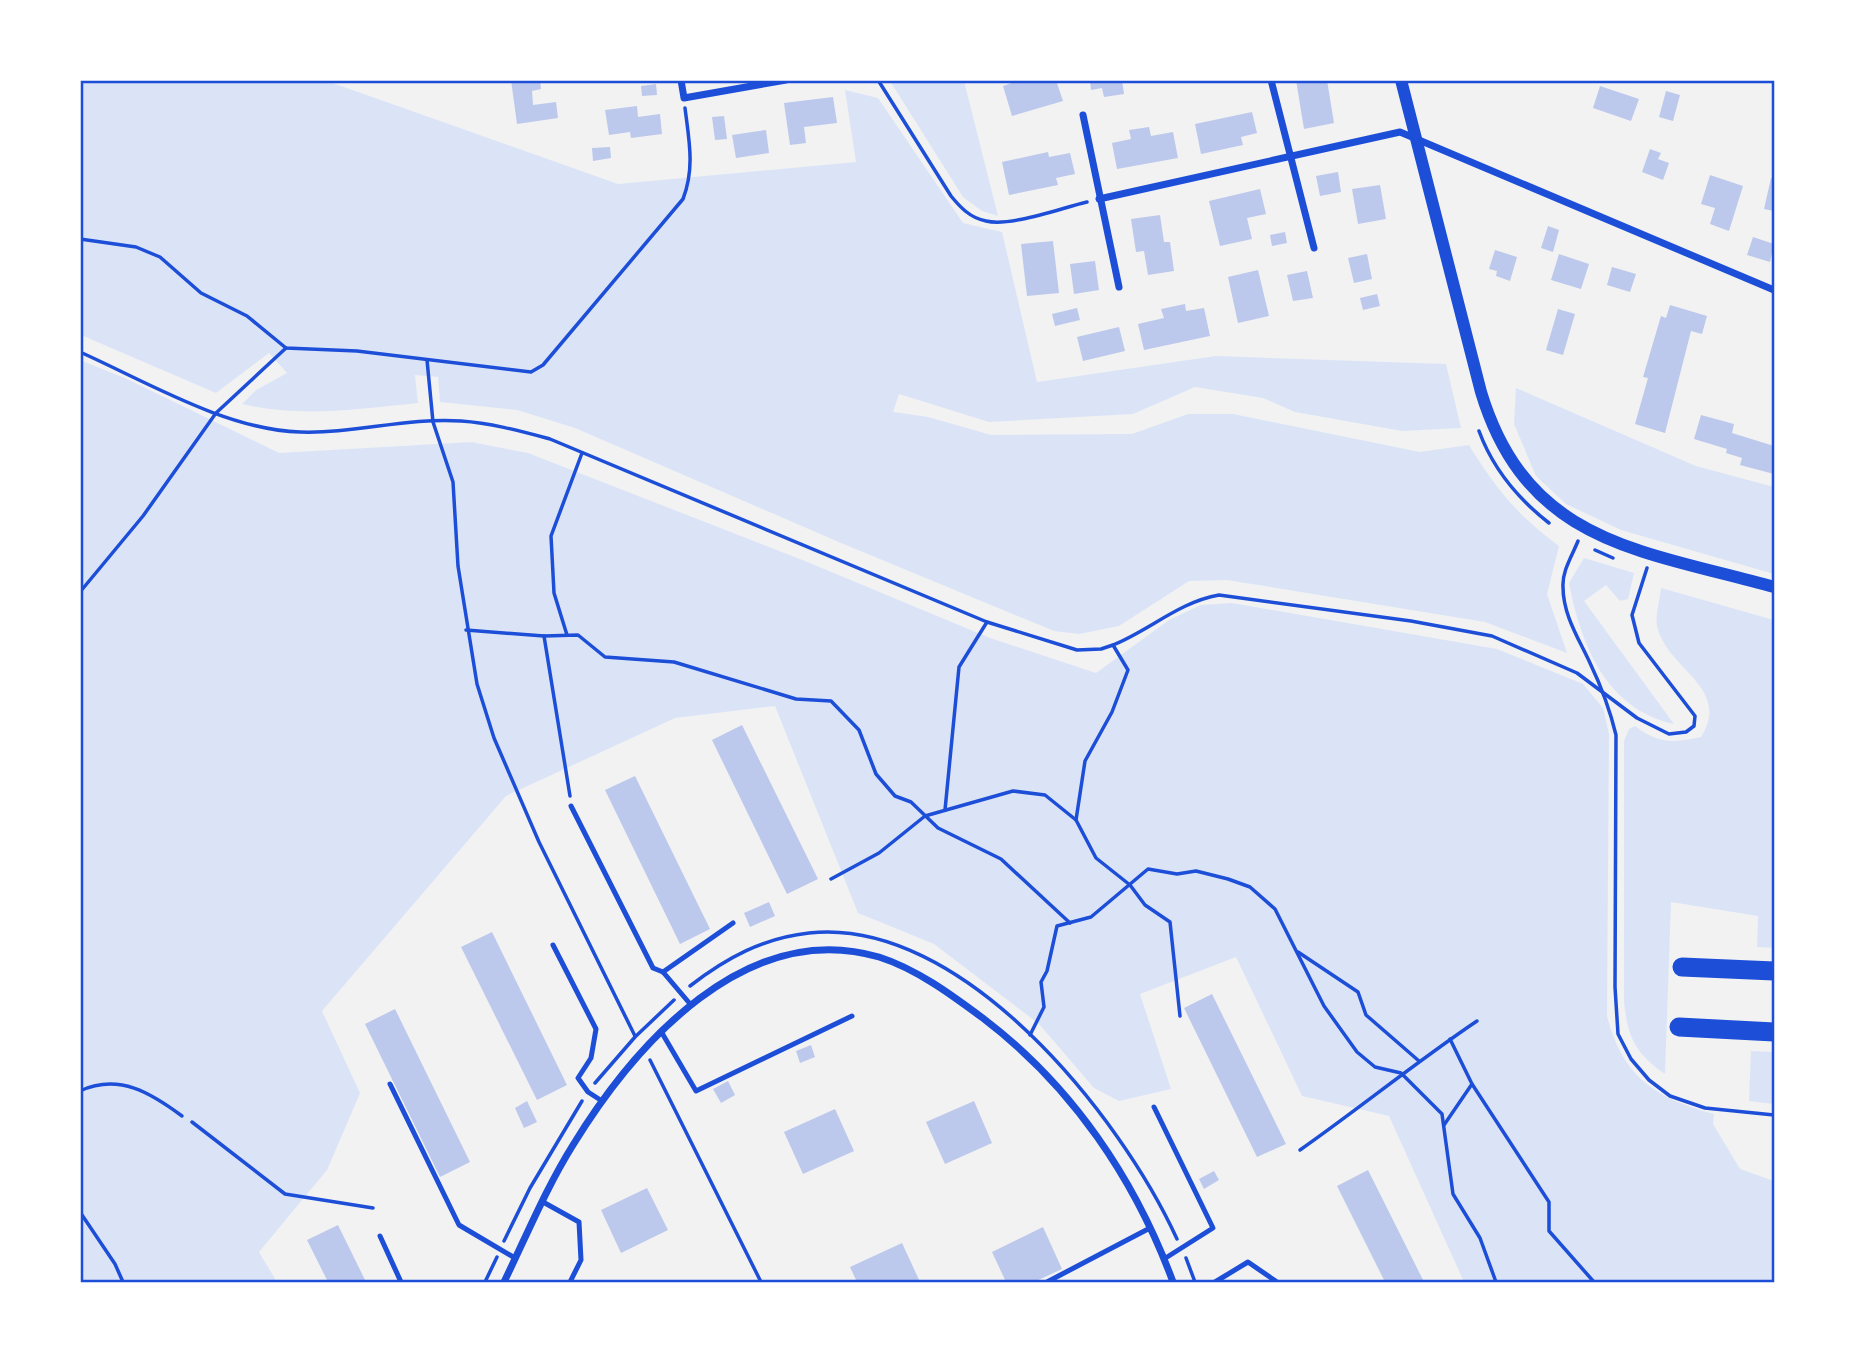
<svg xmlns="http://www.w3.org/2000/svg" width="1855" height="1363" font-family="'Asap Condensed',sans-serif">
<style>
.green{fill:#dbe4f7}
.building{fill:#bdc9ec}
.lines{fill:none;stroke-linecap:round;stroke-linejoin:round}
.path{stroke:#1d4ed8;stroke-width:3.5}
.service{stroke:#1d4ed8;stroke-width:5}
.minor{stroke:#1d4ed8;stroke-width:7}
.tertiary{stroke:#1d4ed8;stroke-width:12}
.motorway{stroke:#1d4ed8;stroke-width:19}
.neatline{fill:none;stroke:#1d4ed8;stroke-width:2.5}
</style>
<rect width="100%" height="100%" fill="#f2f2f2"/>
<g class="green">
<path d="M81,81h246l291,103 238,-22 -11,-72 33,8 85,125 39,9 35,150 179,-26 230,8 15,64 -59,3 -107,-19 -32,-14 -68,-11 -62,27 -144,8 -90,-28 -6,18 35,5 63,18 141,-1 56,-20h45l187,38 49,-7c27,44 48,70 90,101l-12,48 20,59 -82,-31 -258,-42 -38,1 -70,45 -40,8 -25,-3 -213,-88 -266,-115 -58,-18 -77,-8 -2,-25 -23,-2 3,28c-59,6 -118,15 -176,1l14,-14 31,-17 -18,-20 -53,40 -135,-58z"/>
<path d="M890,81h74l34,135 -16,-5 -19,-14z"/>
<path d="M80,360l47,19 152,74 192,-11 57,11 277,108 185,77 106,35 73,-53 32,-15 31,-2 265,46 86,35 20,24 6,26 -2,282c16,62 49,82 107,98l-1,10 27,45 34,12v101h-310l-75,-166 -87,-20 -66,-139 -96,37 31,95 -52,12 -25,-13 -55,-64 -105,-80 -76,-31 -83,-207 -100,12 -169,78 -184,215 38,82 -33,77 -68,82 18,30h-196z"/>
<path d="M1516,388l180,78 78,21v87l-153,-44 -55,-26 -30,-28 -22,-52z"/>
<path d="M1584,558l50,15 -6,26 -8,2 -14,-16 -22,16 90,123c-68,-15 -93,-79 -105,-141z"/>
<path d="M1661,588l113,32v328l-17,-1 1,-31 -87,-14 -6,172c-30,-21 -37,-36 -41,-72v-261l5,-12 6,-3c23,18 39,17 66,11 31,-50 -34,-67 -44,-111 -2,-11 3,-27 4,-38z"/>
<path d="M1751,1051l23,1v52l-25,-3z"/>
</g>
<g class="building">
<path d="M511,80h29l1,9 -9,2 1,14 23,-3 2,16 -41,6z"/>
<path d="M1020,80h36l7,21 -51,15 -9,-30z"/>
<path d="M1090,80h32l2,14 -20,3 -2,-9 -11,2z"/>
<path d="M1296,80h31l7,43 -30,6z"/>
<path d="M656,84l1,11 -15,1 -1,-10z"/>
<path d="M1600,86l39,13 -8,22 -38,-13z"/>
<path d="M1666,91l14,4 -7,26 -14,-4z"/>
<path d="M833,97l4,26 -33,4 2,16 -16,2 -6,-42z"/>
<path d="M637,106l1,11 22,-3 2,20 -31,4 -1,-6 -21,3 -4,-25z"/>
<path d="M1252,112l5,21 -16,4 2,8 -42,9 -6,-30z"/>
<path d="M724,116l3,23 -12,1 -3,-23z"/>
<path d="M1149,127l2,9 22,-4 5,26 -61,11 -5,-26 19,-4 -2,-9z"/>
<path d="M766,130l3,23 -33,5 -4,-23z"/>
<path d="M610,147l1,11 -18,3 -1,-13z"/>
<path d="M1650,149l11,4 -3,6 11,4 -6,17 -21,-8z"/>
<path d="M1048,152l1,5 21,-4 5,21 -19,4 2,7 -49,10 -7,-33z"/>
<path d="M1338,172l3,20 -21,4 -4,-20z"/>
<path d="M1710,175l33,11 -14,45 -19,-7 5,-16 -14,-4z"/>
<path d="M1771,178l3,1v32l-10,-2z"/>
<path d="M1380,185l6,34 -28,5 -6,-35z"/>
<path d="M1260,189l6,25 -19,4 5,21 -32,7 -11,-45z"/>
<path d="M1160,215l4,27h6l4,29 -26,4 -4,-24 -8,1 -5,-33z"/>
<path d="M1548,226l11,4 -6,22 -12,-4z"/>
<path d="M1285,232l2,11 -15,3 -2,-11z"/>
<path d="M1753,237l21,7 -4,18 -23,-7z"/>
<path d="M1053,241l6,52 -32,3 -6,-52z"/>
<path d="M1495,250l22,7 -7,24 -14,-5 1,-5 -8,-2z"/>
<path d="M1367,254l5,25 -18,4 -6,-25z"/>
<path d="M1559,254l30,10 -8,25 -30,-9z"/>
<path d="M1095,261l4,29 -25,4 -4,-30z"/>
<path d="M1612,267l24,7 -6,18 -23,-7z"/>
<path d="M1258,270l11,46 -31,7 -10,-46z"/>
<path d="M1307,271l6,27 -20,3 -6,-26z"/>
<path d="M1377,294l3,12 -17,4 -3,-12z"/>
<path d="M1185,304l1,7 18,-3 6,28 -66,14 -6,-26 26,-6 -3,-9z"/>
<path d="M1670,305l37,11 -5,18 -11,-3 -26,102 -30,-9 13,-46 -5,-1 18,-61 5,2z"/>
<path d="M1077,308l3,12 -25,6 -3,-12z"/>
<path d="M1558,309l17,5 -12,41 -17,-5z"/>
<path d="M1119,327l6,24 -42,10 -6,-24z"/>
<path d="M1701,415l33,9 -2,9 42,13v28l-34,-9 2,-7 -16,-5 1,-4 -33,-10z"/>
<path d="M742,725l76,154 -31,15 -75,-154z"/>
<path d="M635,776l75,153 -30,15 -75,-154z"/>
<path d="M769,902l6,14 -25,11 -6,-14z"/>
<path d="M492,932l75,153 -30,15 -76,-153z"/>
<path d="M1212,994l74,150 -29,13 -73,-149z"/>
<path d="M395,1009l75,153 -30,15 -75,-153z"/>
<path d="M811,1045l4,12 -15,6 -4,-12z"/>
<path d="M728,1081l7,14 -14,8 -8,-14z"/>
<path d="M527,1101l10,21 -13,6 -9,-20z"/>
<path d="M974,1101l18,42 -47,21 -19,-42z"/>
<path d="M835,1109l19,42 -51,23 -19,-42z"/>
<path d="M1368,1170l56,112h-39l-48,-96z"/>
<path d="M1214,1171l5,9 -15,9 -5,-10z"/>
<path d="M647,1188l21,42 -47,23 -20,-43z"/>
<path d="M338,1225l28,57h-38l-21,-42z"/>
<path d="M1043,1227l19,42 -28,13h-28l-14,-30z"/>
<path d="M902,1243l18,39h-63l-7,-15z"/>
</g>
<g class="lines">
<g class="path">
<path d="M878,80l73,116c9,11 19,22 35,25 25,6 75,-13 101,-19"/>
<path d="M80,239l56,8 24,10 41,36 46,23 39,32 71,3 174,21 12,-7 140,-166c12,-31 6,-59 2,-91"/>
<path d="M80,352c67,30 147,78 220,80 53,2 108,-15 161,-11 30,2 59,10 89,18l437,183 90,28 24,-1 12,-4c37,-15 66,-43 106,-50l192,26 81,15 85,37 60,45 32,16 17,-2 8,-6 1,-10 -56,-73 -7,-28 15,-47"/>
<path d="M427,360l6,62 20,60 5,84 19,118 17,54 45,104 96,194"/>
<path d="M1479,431c14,38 38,67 70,92"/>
<path d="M1578,541c-6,15 -16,30 -15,46 0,28 16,52 27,76 11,23 20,47 26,72l-1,252 3,47 13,25 18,21 21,16 35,12 69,7"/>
<path d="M1595,550l18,8"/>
<path d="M80,592l63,-76 73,-103 70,-65"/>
<path d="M466,630l78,6 34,-1 27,22 69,5 122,37 35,2 28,29 17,44 19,22 16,6 27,26 63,31 69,64"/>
<path d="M567,635l-13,-42 -3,-57 31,-83"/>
<path d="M544,636l26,160"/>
<path d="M1113,645l15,25 -16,42 -27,49 -9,59 20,38 34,27 15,20 25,17 10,94"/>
<path d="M945,810l14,-143 28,-45"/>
<path d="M831,879l48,-26 46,-37 88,-25 32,4 31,25"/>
<path d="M1298,952l60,40 8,23 53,46"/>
<path d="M690,986c36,-28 73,-48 119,-53 153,-17 312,183 368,306"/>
<path d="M1030,1035l14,-28 -3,-25 6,-11 10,-45 34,-9 57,-48 29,5 19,-3 32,8 22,8 25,22 49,97 33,46 18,15 26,6 41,41 11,80 27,44 16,44"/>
<path d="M650,1060l111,222"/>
<path d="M595,1083l40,-46 39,-37"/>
<path d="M1472,1084l77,118v29l45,51"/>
<path d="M80,1091c39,-18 71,2 102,25"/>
<path d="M192,1122l93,72 88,14"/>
<path d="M1444,1125l28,-41 -22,-45"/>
<path d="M1300,1150c60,-42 116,-88 177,-129"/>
<path d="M80,1212l35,52 8,18"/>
<path d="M504,1241l26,-53 52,-87"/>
<path d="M1186,1258l9,24"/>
<path d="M485,1282l12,-25"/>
</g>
<g class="service">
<path d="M571,806l82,162 10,4 28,33"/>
<path d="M553,945l43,84 -5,29 -13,20 10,14 14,9"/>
<path d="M663,972l70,-49"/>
<path d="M662,1033l34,58 156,-75"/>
<path d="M390,1084l69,141 56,33"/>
<path d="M1154,1107l59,121 -49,31"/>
<path d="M543,1202l36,20 2,38 -11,22"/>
<path d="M380,1236l21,46"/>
<path d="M1047,1282l103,-54"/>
<path d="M1215,1282l33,-20 29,20"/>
</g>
<g class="minor">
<path d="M681,80l3,18 102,-18"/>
<path d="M1271,80l43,168"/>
<path d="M1083,115l36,172"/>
<path d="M1099,199l301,-67 374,158"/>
<path d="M504,1282c22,-45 42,-94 69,-137 62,-101 173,-227 306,-188 38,12 74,39 105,62 88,67 151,160 189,263"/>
</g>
<path class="tertiary" d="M1401,80l80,312c46,152 160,158 293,195"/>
<g class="motorway">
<path d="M1682,967l92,4"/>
<path d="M1679,1027l95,5"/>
</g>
</g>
<rect width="1855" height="1363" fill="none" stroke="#ffffff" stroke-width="164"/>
<rect x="82" y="82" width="1691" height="1199" class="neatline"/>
</svg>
